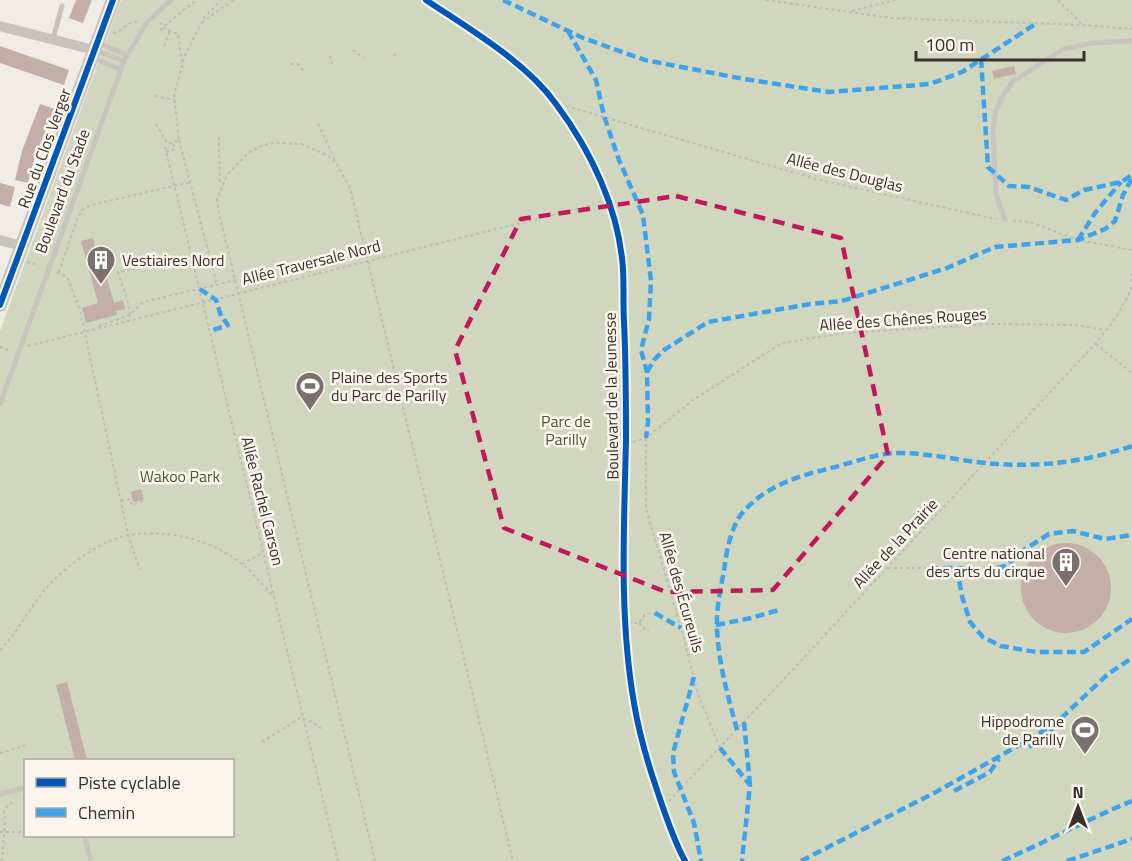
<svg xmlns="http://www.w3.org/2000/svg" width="1132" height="861" font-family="'Titillium Web',sans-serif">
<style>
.green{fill:#d1d6bf;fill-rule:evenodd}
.building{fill:#c3afa7}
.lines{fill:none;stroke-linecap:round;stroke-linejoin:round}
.path{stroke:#c2bbb6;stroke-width:2;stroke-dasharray:3 3;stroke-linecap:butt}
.service{stroke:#c9c3be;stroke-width:5}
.minor{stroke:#c9c3be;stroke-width:10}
.tertiary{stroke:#c9c3be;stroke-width:14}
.quiet{stroke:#3fa3eb;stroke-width:4.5;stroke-dasharray:9 4.5;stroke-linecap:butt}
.cycleway-casing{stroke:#fbf5ee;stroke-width:10}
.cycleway{stroke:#0057b8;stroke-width:6}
.marked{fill:none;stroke:#c2185b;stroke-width:4.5;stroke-dasharray:12 8;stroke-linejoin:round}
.labels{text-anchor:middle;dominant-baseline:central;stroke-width:5;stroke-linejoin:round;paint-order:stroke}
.street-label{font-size:16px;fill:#3b302b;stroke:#fbf5ee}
.poi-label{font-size:16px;fill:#3b302b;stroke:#fbf5ee;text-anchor:start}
.park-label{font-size:16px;fill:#4a5a2e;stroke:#fbf5ee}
</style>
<rect width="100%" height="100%" fill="#f0ebe5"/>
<path class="green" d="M121,0h1011v861h-1132v-530zM26,760h206v76h-206z"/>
<g class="building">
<path d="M76,0h16l-9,23 -14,-5z"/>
<path d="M0,46l69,24 -5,15 -64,-22z"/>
<path d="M1014,66l2,8 -22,5 -2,-8z"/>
<path d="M40,104l15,5 -20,47 -7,27 -13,-3 7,-29z"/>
<path d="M0,183l15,4 -5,20 -10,-3z"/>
<path d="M93,238l4,19 4,-1 13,47 9,-3 2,9 -9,2 1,4 -31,8 -4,-15 16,-5 -17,-62z"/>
<path d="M141,489l3,11 -11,2 -2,-10z"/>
<circle cx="1066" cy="588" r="45"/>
<path d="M67,682l20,78h-12l-19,-75z"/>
</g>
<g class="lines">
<g class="path">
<path d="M766,0l125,18 192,7 49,4"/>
<path d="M1058,0l25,25"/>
<path d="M852,11l43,-11"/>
<path d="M160,22l5,7 13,5 4,29"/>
<path d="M202,23l18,-14 15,-9"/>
<path d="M160,30l22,-19 15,-11"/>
<path d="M113,33c11,-2 13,-12 26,-11"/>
<path d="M164,46l6,-15"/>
<path d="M353,50l11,8"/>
<path d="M393,55l4,-1"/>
<path d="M330,56l2,8"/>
<path d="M291,64h7l6,7"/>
<path d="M155,96l20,4"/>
<path d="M566,106l250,73 180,40"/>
<path d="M156,124l11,19h6"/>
<path d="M318,124l17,36"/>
<path d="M219,137l1,48"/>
<path d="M179,140l38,145"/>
<path d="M165,147l173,714"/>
<path d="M166,152l9,-3 -2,-6 6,-3 -5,-45 11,-40 19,-37 17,-18"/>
<path d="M1013,221l17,1 48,18 54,10"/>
<path d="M27,262l12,3"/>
<path d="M57,272l10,5 13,33 48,225 12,35"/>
<path d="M59,272l19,-55 5,-8 8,-4 100,-23"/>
<path d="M1132,273v9"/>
<path d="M130,315c-2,-17 -7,-27 -12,-43l20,-4 11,-9"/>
<path d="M99,326l31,-11 13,-13 93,-22"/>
<path d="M1096,344l36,29"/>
<path d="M28,346l557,-139 17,-6"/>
<path d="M0,347l8,3"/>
<path d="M646,438v71l35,119 17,66 22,54"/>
<path d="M633,442l13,-4 47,-38 89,-57 63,-10 145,-9 86,1 29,5"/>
<path d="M121,501l9,-2 2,6 12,-4"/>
<path d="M242,564l21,-11"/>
<path d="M888,568h42"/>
<path d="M634,623h5l6,-9 10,-1"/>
<path d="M639,623l6,7h4"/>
<path d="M0,650c20,-20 32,-48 52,-68 19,-19 51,-43 77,-47 36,-6 80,4 109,26 13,10 24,23 35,35"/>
<path d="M262,742l38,-24 12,4 10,7"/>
<path d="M0,753l27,-8"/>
<path d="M669,801l75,-79 323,-348c25,-26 52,-54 65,-88"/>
<path d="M0,832h26"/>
<path d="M2,861l3,-39 -1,-12 11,-11"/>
<path d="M375,861l-156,-648 -2,-14 10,-24 21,-22 13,-7 13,-3 27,1 26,11 9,8 14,25 163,673"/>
</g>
<g class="service">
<path d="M426,0c43,29 99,61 130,104 35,47 63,105 67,165 1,18 0,35 1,53 2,40 2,79 2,119 -2,86 -7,176 8,262 5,30 13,58 23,87 8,24 16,49 28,71"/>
<path d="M53,39l9,-33"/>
<path d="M98,43l29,12"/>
<path d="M94,50l30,11"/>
<path d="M93,58l27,11"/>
<path d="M1005,220l-9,-25 -3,-65 3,-19 8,-17 9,-13 51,-32 27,-6 41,-2"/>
<path d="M0,404l124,-343 23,-39 24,-22"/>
<path d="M0,794l26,-6"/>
<path d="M84,836l7,25"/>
</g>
<g class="minor">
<path d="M0,26l94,24"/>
<path d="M0,240l22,6"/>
</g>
<path class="tertiary" d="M0,305l113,-305"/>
<g class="quiet">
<path d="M503,0l80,38 62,22 99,19 85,13 101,-8 32,-12 75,-49"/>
<path d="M568,31l28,49 8,36 15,44 24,55 8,66 -2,38 -8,31 6,22 1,50 -2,16"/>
<path d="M981,59l7,108 21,19 20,1 37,13 18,-10 37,-8 11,-7"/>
<path d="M1078,240l17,-27 26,-31"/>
<path d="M200,289l16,11 5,16 7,9 -18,6"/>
<path d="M647,372l7,-12 10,-10 44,-28 102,-18 32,-3 105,-33 48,-21 83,-7 27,-11 10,-8 8,-26 9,-17"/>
<path d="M930,568h27l5,28 8,26 13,15 18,9 35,6h48l48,-33"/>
<path d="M957,568l29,2 20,-4 19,-17 24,-15 24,-3 32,8 27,-4"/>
<path d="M655,613l26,15"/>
<path d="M716,625l35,-7 28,-8"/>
<path d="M694,677l-21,76 1,19 20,51 7,38"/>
<path d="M744,722l6,63"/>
<path d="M737,730c-9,-34 -19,-68 -20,-103 -1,-21 5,-43 8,-63 2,-16 7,-39 18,-52 23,-26 55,-36 88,-44 21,-5 45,-15 67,-15 34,0 66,9 99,11 46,3 92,-3 135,-18"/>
<path d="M1029,747l18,-10 8,-13"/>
<path d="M720,748l30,37 -8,76"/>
<path d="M954,791l36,-19 9,-13"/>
<path d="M801,861l135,-69 96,-54 25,-16 51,-48 24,-16"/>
<path d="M1002,861c44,-19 86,-42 130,-60"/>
<path d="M1067,861l65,-22"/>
</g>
<g class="cycleway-casing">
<g id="cycleway">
<path d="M426,0c43,29 99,61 130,104 35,47 63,105 67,165 1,18 0,35 1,53 2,40 2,79 2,119 -2,86 -7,176 8,262 5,30 13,58 23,87 8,24 16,49 28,71"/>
<path d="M0,305l113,-305"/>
</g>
</g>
<use href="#cycleway" class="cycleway"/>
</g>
<path class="marked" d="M676,196l165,42 47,217 -115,135 -107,2 -162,-64 -49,-178 66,-131z"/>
<defs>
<g id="building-pin" transform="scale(1.5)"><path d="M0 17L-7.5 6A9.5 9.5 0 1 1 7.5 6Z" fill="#7a716c" stroke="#fbf5ee"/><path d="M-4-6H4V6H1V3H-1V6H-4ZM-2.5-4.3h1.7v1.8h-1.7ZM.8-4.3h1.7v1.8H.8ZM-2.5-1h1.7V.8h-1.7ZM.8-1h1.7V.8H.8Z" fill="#fff"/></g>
<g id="stadium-pin" transform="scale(1.5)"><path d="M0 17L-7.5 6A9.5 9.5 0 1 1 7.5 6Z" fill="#7a716c" stroke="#fbf5ee"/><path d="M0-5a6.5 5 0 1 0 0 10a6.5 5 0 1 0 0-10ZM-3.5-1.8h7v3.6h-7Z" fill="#fff"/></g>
</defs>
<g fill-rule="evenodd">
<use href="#building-pin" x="101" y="260"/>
<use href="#stadium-pin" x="310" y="386"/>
<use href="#building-pin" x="1066" y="562"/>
<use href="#stadium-pin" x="1085" y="730"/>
</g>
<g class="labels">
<g class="street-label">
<text transform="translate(44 148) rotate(-70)">Rue du Clos Verger</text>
<text transform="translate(845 172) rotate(14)">Allée des Douglas</text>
<text transform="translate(62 191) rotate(-70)">Boulevard du Stade</text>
<text transform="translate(311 262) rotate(-14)">Allée Traversale Nord</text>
<text transform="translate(903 319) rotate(-4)">Allée des Chênes Rouges</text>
<text transform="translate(611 396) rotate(-91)">Boulevard de la Jeunesse</text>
<text transform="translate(263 501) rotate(76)">Allée Rachel Carson</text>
<text transform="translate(895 543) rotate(-47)">Allée de la Prairie</text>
<text transform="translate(682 592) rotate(74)">Allée des Écureuils</text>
</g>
<g class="poi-label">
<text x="122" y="260">Vestiaires Nord</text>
<text x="331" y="377">Plaine des Sports<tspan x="331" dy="18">du Parc de Parilly</tspan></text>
<text x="1045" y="553" text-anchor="end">Centre national<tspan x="1045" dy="18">des arts du cirque</tspan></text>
<text x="1064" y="721" text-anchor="end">Hippodrome<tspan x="1064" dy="18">de Parilly</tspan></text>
</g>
<g class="park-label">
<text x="566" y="421">Parc de<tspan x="566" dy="18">Parilly</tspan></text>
<text x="180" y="476">Wakoo Park</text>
</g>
</g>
<rect x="24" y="759" width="210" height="78" fill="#fbf5ee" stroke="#aea6a0" stroke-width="1.5"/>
<rect x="36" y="778" width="30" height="9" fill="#0057b8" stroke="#aea6a0" stroke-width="1.5"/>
<text x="78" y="789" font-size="18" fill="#3b302b">Piste cyclable</text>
<rect x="36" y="808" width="30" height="9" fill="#3fa3eb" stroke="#aea6a0" stroke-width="1.5"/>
<text x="78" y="819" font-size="18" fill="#3b302b">Chemin</text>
<g transform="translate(1078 807)" stroke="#fbf5ee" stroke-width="4.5" paint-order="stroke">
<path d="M0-4.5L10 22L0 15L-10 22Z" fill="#3b302b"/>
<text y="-9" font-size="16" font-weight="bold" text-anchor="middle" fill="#3b302b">N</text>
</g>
<path d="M916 51v9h168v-9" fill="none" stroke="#3b302b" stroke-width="3"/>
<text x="925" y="51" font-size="18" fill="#3b302b" stroke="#fbf5ee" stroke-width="4.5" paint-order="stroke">100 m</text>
</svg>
